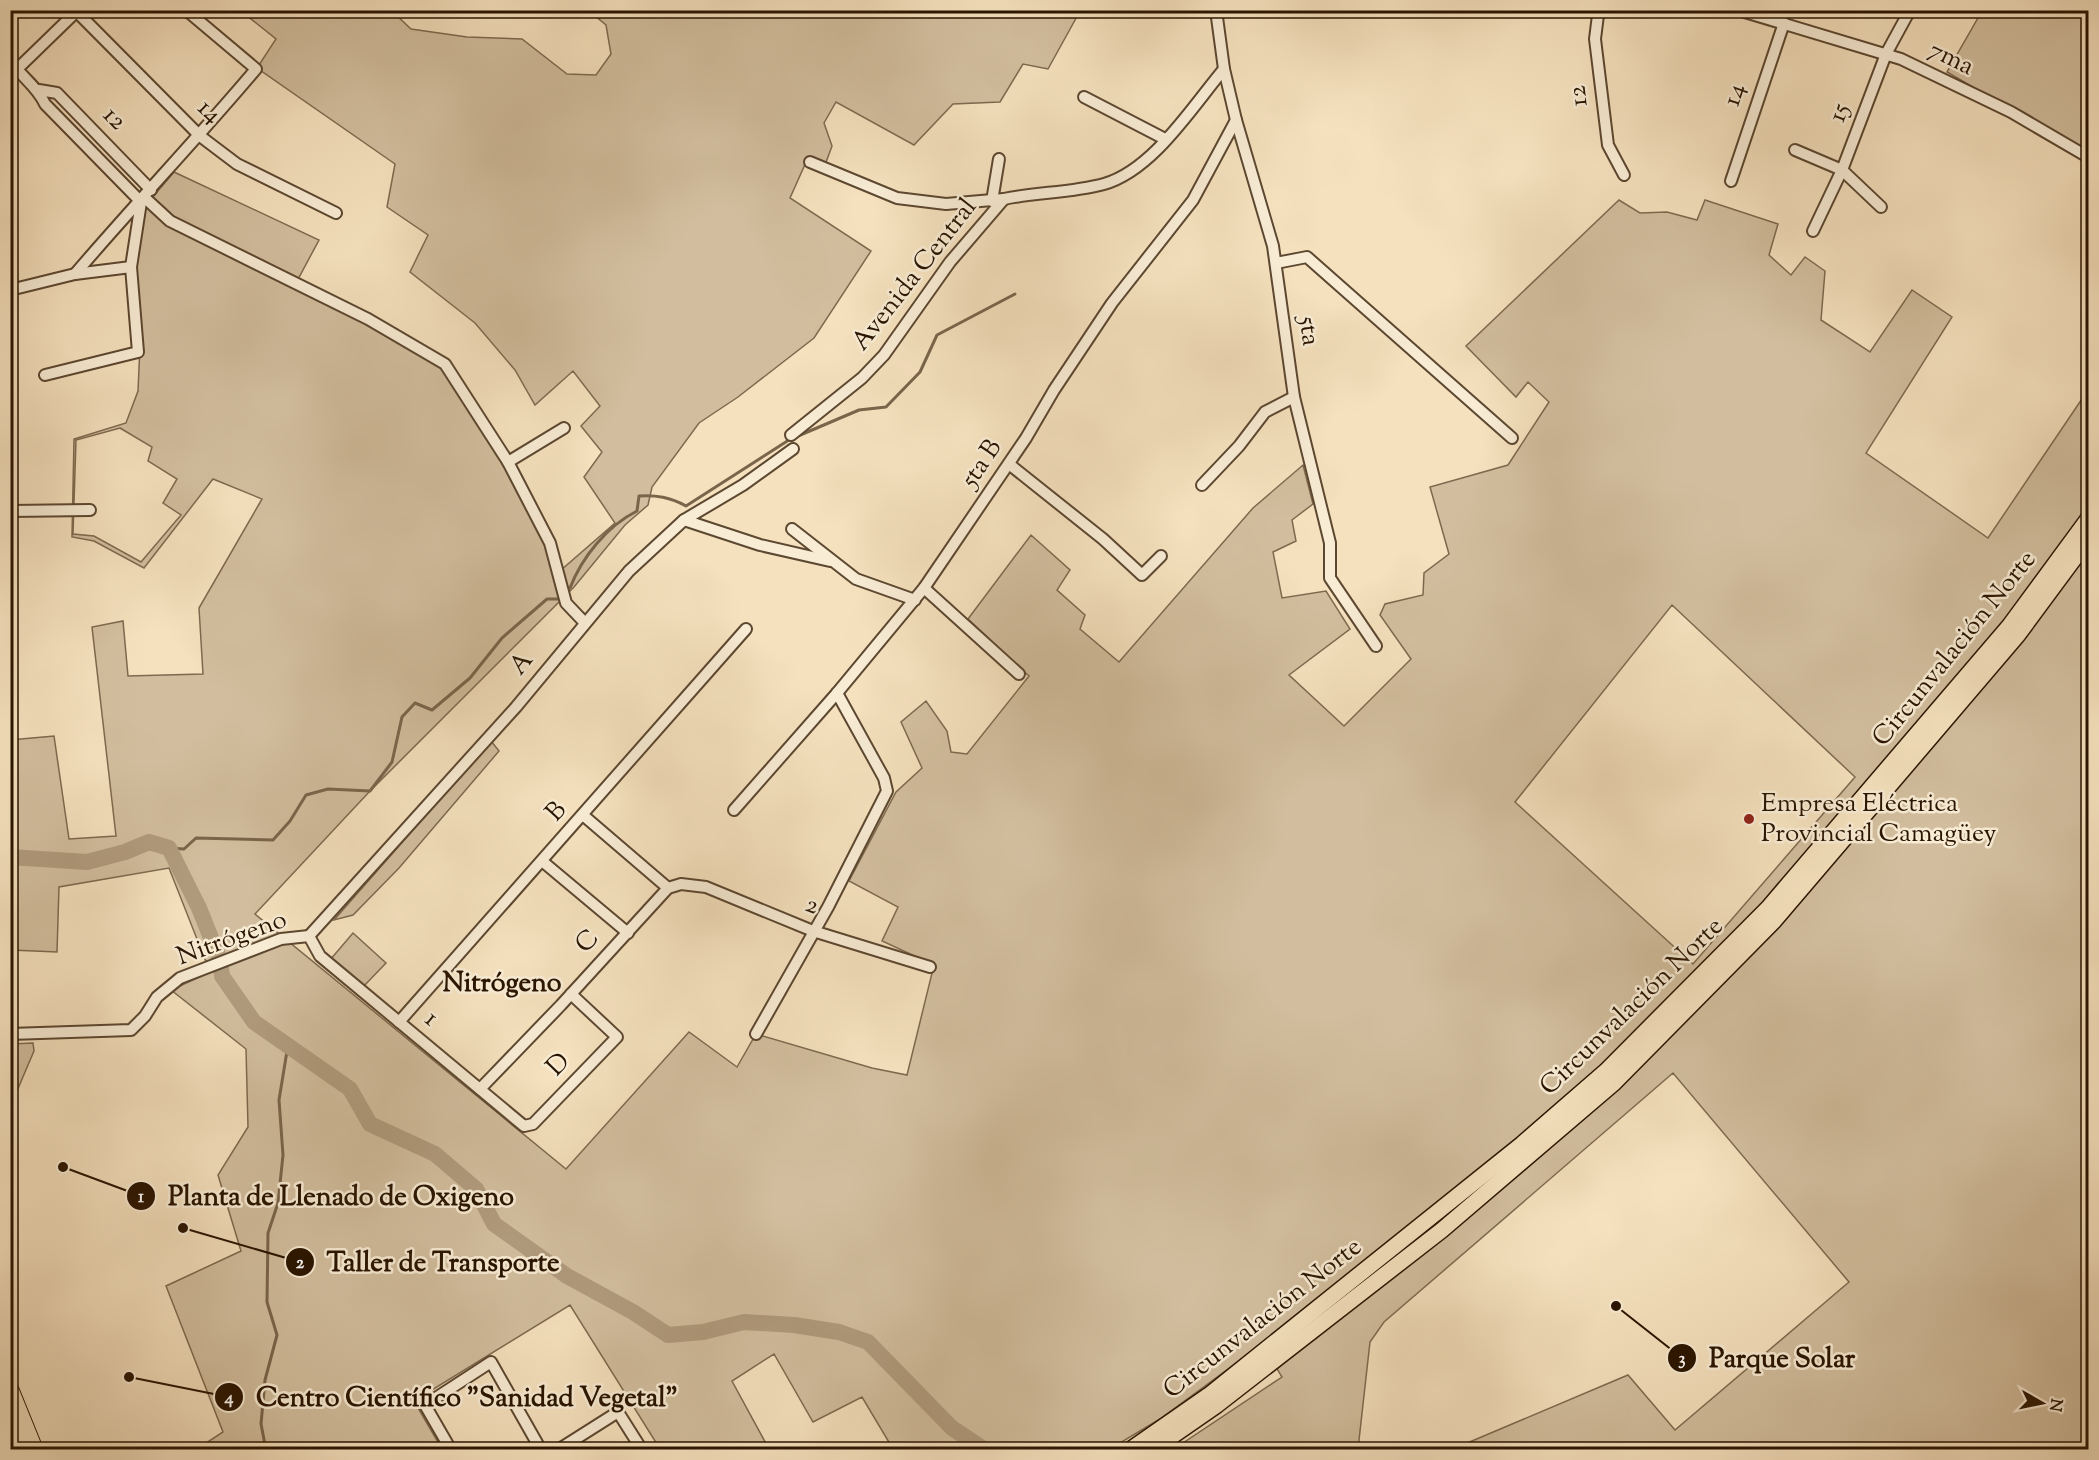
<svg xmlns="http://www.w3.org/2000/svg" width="2099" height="1460" font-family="'Sorts Mill Goudy',serif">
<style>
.green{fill:#d2be9e;stroke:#7e694f;stroke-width:1.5;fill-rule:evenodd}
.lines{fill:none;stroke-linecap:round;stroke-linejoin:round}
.stream{stroke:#7a654b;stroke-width:3}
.river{stroke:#b09b7d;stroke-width:16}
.minor-casing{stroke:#5c4730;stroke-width:14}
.major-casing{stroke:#291400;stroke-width:16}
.highway-casing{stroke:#291400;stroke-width:18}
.minor{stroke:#f8ecd5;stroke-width:10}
.major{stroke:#f5e1be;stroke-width:14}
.highway{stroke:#f5e1be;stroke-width:15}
.poi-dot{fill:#8f2418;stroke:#f8ecd5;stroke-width:2}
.labels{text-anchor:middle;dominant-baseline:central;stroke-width:5;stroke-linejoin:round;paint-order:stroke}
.street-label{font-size:26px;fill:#291400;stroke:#f8ecd5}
.poi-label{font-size:26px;fill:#291400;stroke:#f8ecd5;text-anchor:start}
.neighbourhood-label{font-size:27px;font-weight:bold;fill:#291400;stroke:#f8ecd5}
.leader{fill:none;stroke:#291400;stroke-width:2}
.callout-dot{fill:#291400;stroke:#f8ecd5;stroke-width:2}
.mark-label{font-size:18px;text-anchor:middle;font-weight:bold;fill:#fff}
.callout-label{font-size:27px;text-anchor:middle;font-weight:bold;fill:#291400;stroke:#f8ecd5;stroke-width:5;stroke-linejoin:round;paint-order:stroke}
</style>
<rect width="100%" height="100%" fill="#f5e1be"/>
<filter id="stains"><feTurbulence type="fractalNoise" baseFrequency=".00333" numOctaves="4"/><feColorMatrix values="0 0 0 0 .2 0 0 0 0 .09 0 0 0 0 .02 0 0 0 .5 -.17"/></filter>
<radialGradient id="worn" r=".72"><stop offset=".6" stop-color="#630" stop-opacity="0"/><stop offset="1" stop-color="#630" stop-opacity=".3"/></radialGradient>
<g class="green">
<path d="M241,11h151l19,18 56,8 55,2 45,35 29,1 15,-21 -5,-29 -17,-14h491l-32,58 -25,-5 -23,38 -47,2 -39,41 -78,-43 -12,21 8,23 -7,19 -18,-5 -17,38 81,53 -57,87 -76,59 -39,26 -47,64 -4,18 -23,20 -51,62 -204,204 -115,123 311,255 123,-137 48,35 19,-33 116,34 35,7 27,-110 -52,-24 16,-34 -49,-26 47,-89 26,-24 -21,-46 25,-21 21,30 4,21 16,2 62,-78 -61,-57 63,-84 39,35 -13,20 28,25 -5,14 39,33 134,-154 50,-43 10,39 -21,16 4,21 -23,11 9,46 44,-7 24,38 -61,46 55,51 67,-67 -31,-44 5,-11 38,-9 1,-22 25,-19 -19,-67 78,-22 41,-63 -21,-20 -12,15 -50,-51 153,-146 21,13 27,-1 30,8 8,-20 73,24 -9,31 22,20 14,-18 20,14 -4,49 49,32 42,-62 40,27 -86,136 122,85 100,-148v1059h-635l175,-74 47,55 174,-148 -176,-209 -289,249 -14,20 -12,107h-184l108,-72 -20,-33 -102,75 -50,30h-217l-31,-52 -49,25 -39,-68 -42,27 37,68h-109l-90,-144 -156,96 28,48h-241l-1,-2 23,-15 -57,-146 75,-35 -23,-76 30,-48 -2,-78 -75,-59 39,-18 -41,-104 -110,19 -2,65 -46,-2 -1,-210 44,-4 15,103 47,-3 -24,-209 31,-6 5,55 75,-2 -4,-66 63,-109 -49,-20 -69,89 -50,-27 -22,-4 2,-98 52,-16 12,-32 2,-45 -9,-73 9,-61 34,-40 145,68 -24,45 147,78 66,99 53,108 54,-47 -31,-46 18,-25 -21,-26 19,-20 -27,-35 -38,34 -20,-35 -40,-47 -65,-51 18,-37 -41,-28 8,-43 -138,-96 19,-29zM120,428l32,19 -4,14 29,18 -14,24 18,12 -40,47 -47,-26 -21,-2 3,-94zM1672,605l183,172 -162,187 -178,-162z"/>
<path d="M1982,11h106v143l-141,-82z"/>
<path d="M491,741l8,10 -100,117 -46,47 -19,5z"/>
<path d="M353,933l33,30 -24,25 -32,-28z"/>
<path d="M33,1043l1,8 -23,54v-61z"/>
</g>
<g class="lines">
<g class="stream">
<path d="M798,436l61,-26 27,-3 34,-35 17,-37 78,-41"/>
<path d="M570,588c12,-31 37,-62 67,-77l2,-15c17,-1 31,1 47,10l106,-68"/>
<path d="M169,848l15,1 12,-11 77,2 17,-19 16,-26 22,-6 42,2 22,-29 10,-45 13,-14 17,7 38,-32 32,-40 45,-39h12"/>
<path d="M266,1450l-5,-26 4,-44 12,-45 -10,-33 1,-69 10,-30 5,-48 -4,-55 9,-55"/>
</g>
<path class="river" d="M10,857l77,5 38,-10 24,-10 20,6 30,60 21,52 2,16 32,46 96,67 20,35 65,30 41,35 18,35 73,52 66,36 35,23 35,-3 41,-10 50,3 45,7 29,10 84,86 33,22"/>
<g class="minor-casing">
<g id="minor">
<path d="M75,10l125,126 37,28 99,49"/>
<path d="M1216,10l8,59 12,51 37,126 21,151 36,146v35l46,68"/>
<path d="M1604,10l-6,5 -3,24 13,106 16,30"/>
<path d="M1738,10l163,49 110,53 77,45"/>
<path d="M10,60c11,17 27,26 35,44l96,98"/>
<path d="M10,76l68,-66"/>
<path d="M39,90l18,3 94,97"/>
<path d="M1084,97l81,42"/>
<path d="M1795,150l47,20 39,37"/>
<path d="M810,162l87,36 49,6 58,-5"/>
<path d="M1731,181l53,-158"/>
<path d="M145,198l25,23 198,98 77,45 63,98 42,81 16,60 19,20"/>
<path d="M992,201l7,-42"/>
<path d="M1813,231l29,-61 44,-116 24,-44"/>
<path d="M1276,263l31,-6 205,181"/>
<path d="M75,274c59,-69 122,-135 181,-205l-70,-59"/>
<path d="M10,290l65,-16 56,-7"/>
<path d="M45,375l93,-23 -7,-85 10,-65"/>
<path d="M791,435l71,-57 22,-23 66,-93 54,-63c33,-7 67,-6 100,-15 49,-14 88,-77 120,-115"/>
<path d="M508,462l56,-34"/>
<path d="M1009,464l94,75 39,36 19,-19"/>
<path d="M1202,485l37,-39 26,-34 29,-15"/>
<path d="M10,511l80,-1"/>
<path d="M684,520l76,25 70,16"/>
<path d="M792,529l64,50 59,21"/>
<path d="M924,588l95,86"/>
<path d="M734,810l103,-117 87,-105 102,-150 28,-48 58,-87 81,-103 43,-80"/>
<path d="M584,816l84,72"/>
<path d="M542,861l86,72"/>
<path d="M309,936l207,-229 113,-136 55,-51 59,-35 50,-36"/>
<path d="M309,936l11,20 204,170 9,-2 84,-87 -46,-43"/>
<path d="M399,1022l347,-393"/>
<path d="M10,1034l121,-4 14,-14 12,-19 23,-19 101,-39 28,-3"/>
<path d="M756,1034l72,-127 59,-116 -3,-13 -47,-85"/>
<path d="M480,1089l81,-84 107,-117 13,-4 25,3 107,44 117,36"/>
<path d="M100,1450l2,-1"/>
<path d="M451,1450l-26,-45 66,-43 50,88"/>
<path d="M558,1450l60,-38 24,38"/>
</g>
</g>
<g class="major-casing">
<g id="major">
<path d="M10,1386l26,64"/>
<path d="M10,1415l14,35"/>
</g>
</g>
<g class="highway-casing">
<g id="highway">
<path d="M1130,1450l79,-55 313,-251 84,-73 162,-163 242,-283 78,-106"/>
<path d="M1152,1450l65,-45 225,-175 172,-147 160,-162 243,-285 71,-96"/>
</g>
</g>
<use href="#minor" class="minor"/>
<use href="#major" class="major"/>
<use href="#highway" class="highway"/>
</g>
<circle class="poi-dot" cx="1749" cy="819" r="6"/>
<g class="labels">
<g class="street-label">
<text transform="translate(1951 59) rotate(26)">7ma</text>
<text transform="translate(1735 95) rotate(-72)">14</text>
<text transform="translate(1579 96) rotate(-97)">12</text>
<text transform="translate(209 112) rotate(43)">14</text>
<text transform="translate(1840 113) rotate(-70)">15</text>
<text transform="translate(114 119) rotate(46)">12</text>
<text transform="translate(915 275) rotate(-52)">Avenida Central</text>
<text transform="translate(1308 331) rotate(82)">5ta</text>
<text transform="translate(982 464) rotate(-56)">5ta B</text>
<text transform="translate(1955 649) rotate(-51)">Circunvalación Norte</text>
<text transform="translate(522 664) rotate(-51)">A</text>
<text transform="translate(557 812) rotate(-48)">B</text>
<text transform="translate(812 906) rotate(20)">2</text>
<text transform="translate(232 939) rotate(-20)">Nitrógeno</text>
<text transform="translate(588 942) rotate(-47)">C</text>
<text transform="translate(1632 1007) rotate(-44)">Circunvalación Norte</text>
<text transform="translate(431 1019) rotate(39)">1</text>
<text transform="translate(559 1065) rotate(-46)">D</text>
<text transform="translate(1263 1319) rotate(-38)">Circunvalación Norte</text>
</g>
<g class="poi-label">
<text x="1761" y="804">Empresa Eléctrica<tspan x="1761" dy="30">Provincial Camagüey</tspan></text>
</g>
<g class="neighbourhood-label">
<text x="502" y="984">Nitrógeno</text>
</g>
</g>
<path class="leader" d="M63 1167L141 1196M183 1228L300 1262M1616 1306L1682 1358M129 1377L229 1397"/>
<g class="callout-dot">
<circle cx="63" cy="1167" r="6"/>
<circle cx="183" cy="1228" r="6"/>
<circle cx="1616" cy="1306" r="6"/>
<circle cx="129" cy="1377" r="6"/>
<circle cx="141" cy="1196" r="15"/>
<circle cx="300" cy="1262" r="15"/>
<circle cx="1682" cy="1358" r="15"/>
<circle cx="229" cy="1397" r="15"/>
</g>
<g class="mark-label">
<text x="141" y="1202">1</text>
<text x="300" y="1268">2</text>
<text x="1682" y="1364">3</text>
<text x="229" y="1403">4</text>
</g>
<g class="callout-label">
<text x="341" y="1205">Planta de Llenado de Oxigeno</text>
<text x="443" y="1271">Taller de Transporte</text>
<text x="1782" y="1367">Parque Solar</text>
<text x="467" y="1406">Centro Científico "Sanidad Vegetal"</text>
</g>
<rect width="2099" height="1460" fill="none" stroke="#f5e1be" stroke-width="36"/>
<rect x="12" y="12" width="2075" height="1436" fill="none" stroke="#291400" stroke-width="3"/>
<rect x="18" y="18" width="2063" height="1424" fill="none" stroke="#291400" stroke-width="1.5"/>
<g transform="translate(2042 1403) rotate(99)" stroke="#f8ecd5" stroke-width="4.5" paint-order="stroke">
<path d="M0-4.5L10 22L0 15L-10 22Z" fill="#291400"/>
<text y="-9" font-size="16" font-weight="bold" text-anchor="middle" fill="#291400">N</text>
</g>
<rect width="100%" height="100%" filter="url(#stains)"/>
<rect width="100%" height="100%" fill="url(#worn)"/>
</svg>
